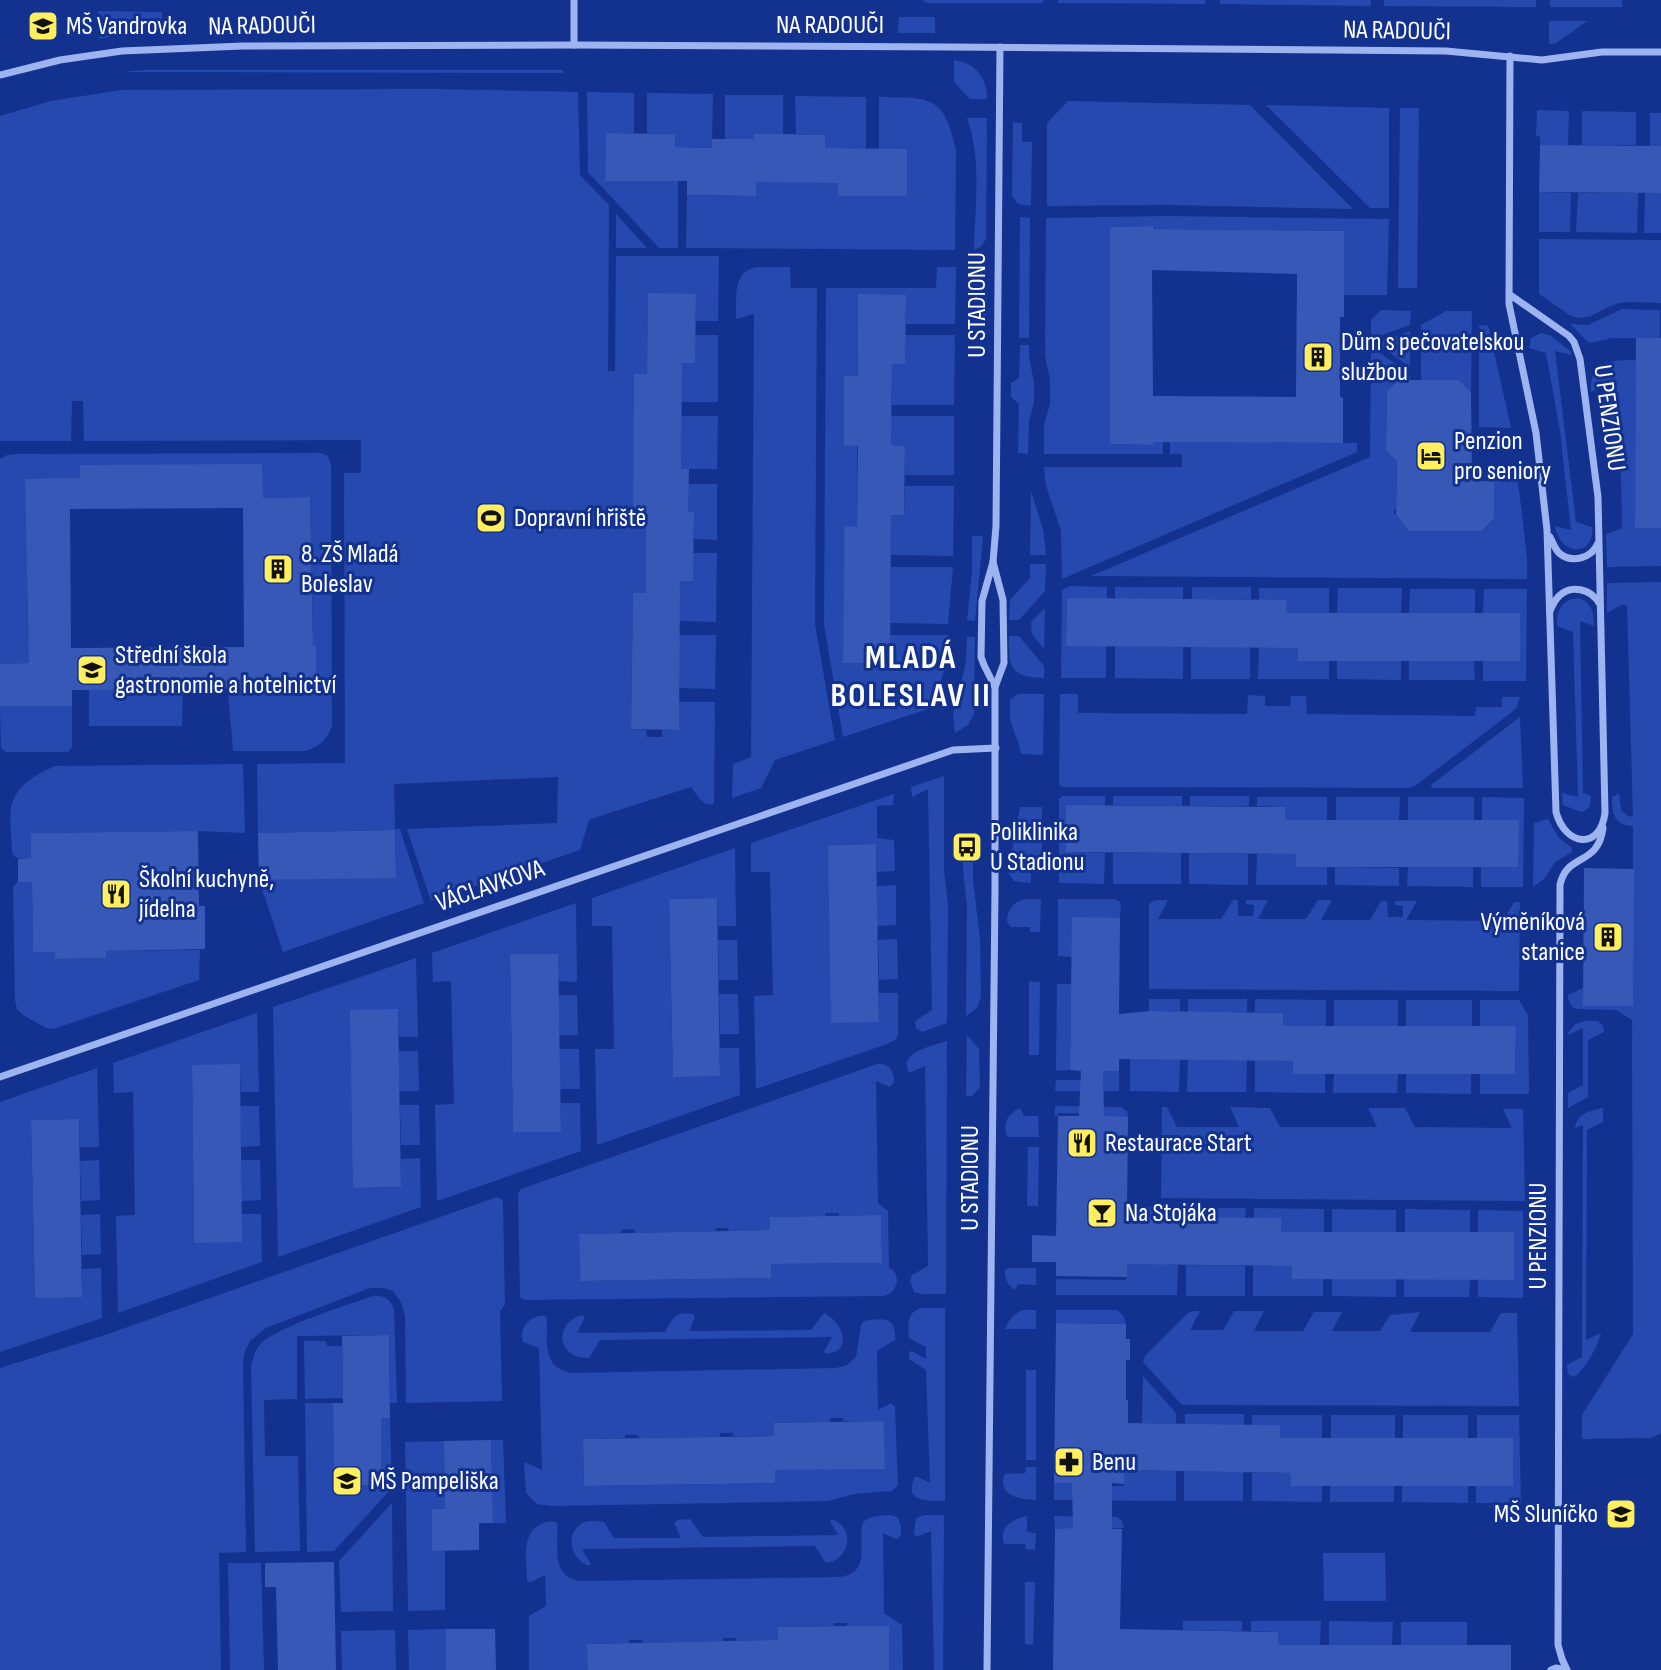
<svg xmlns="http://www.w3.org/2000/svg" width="1661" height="1670" font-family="'Sofia Sans Condensed',sans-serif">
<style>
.green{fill:#2549ae;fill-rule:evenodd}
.building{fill:#3758b6;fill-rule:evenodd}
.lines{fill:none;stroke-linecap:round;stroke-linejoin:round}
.street{stroke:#9eb4f1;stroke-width:7}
.labels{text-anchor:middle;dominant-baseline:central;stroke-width:6;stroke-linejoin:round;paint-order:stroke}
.street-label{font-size:26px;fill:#fff;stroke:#13328f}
.poi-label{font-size:26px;fill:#fff;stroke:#13328f;text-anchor:start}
.district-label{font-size:33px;font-weight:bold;letter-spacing:2px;fill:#fff;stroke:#13328f}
</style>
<rect width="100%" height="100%" fill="#13328f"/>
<g class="green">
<path d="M922,0h121v3h-116z"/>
<path d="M1058,0h147v4l-147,-1z"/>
<path d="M1220,0h151v6l-151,-2z"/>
<path d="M1384,0h152v7l-152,-1z"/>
<rect x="1550" y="0" width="72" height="7"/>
<path d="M98,11l64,1v8h-39l-1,15 -23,4z"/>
<path d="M899,17h36v16h-37z"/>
<path d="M1549,21h38l-32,23h-6z"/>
<path d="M954,60c21,3 33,17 33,39h-17l-16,-17z"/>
<path d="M144,70h419v3l-441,-1z"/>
<path d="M436,89l142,3 2,83 29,30 -1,166h7l1,-115h103l-1,65h-22v-27h-48l-2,299h-13l-2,136 15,1 1,7h15v-7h16l1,-28h36l-1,102c-11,3 -17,-9 -23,-17l-97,31 -5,2 -9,30 -149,51 -24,-72 150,-6 1,-46 -164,7 1,45h5l24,74 -141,49 -24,-72 137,-3 -1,-47 -137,3 -1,-69 88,-1 -1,-290h17v-33l-277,1 -1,-40h-11l-1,40h-71v-325l51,-15 70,-11z"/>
<path d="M587,92l47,1v40h-28l-1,47 73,1v67h-19l-71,-76z"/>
<path d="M647,93l66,1 -1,54 -37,-1 -1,-13 -27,-1z"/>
<path d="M725,95h58v39l-29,13h-29z"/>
<path d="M795,96l71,1v52l-41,-1v-13l-29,-1z"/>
<path d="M879,97c50,1 65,-3 77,53l-1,100 -269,-2 1,-53 68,1 1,-14h82v14h68l1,-47h-28z"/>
<path d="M1068,101l182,4 103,104 -186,-4 -120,1v-83z"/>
<path d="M1266,105l123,3v100h-19z"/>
<path d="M1400,108h19l-2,180h-19z"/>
<path d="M1537,110l32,1 -1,34h-28v-8l-4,-1z"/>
<path d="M1582,111l54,1v33h-54z"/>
<rect x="1650" y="113" width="11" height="33"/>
<path d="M967,118h20l-1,121 -5,8 -7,3c1,-43 8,-91 -7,-132z"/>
<path d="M1013,122l9,1v19h10l-1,64 -13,-2 -6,-8z"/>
<path d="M1539,192l32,1 -1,39h-31z"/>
<path d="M1578,193h60l-1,40 -61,-1z"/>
<path d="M1645,193h16v40h-17z"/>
<path d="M616,214l31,34h-31z"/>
<path d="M1167,216l222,3 -2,76h-46l3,-20v-44l-177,-2 -11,2 -2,-5 -43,1 -1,217 43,1v-3h10v12h-119v-29l6,-21v-24l-5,-25 1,-137z"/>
<path d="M1020,217l10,1 -1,120h-10z"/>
<path d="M1539,239l122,1v63c-12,0 -30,-2 -41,0 -18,4 -30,20 -49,13l-32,-22z"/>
<path d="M759,267h31l1,21h26l-2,336 20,116 -60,20 -14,28 -29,10 1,-34 18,-7 3,-443 -18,5c1,-22 -5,-49 23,-52z"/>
<path d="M937,267h19l-1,57h-49v-29h-48l-1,232h-13l-1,136 46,1 1,-29h58l-1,27 -14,43 -5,4 -85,28 -19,-113 2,-336h110z"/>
<path d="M974,270c18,10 12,37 12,54h-12z"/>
<path d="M1622,309l38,1v28h-48l-22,5 -4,-3 -16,-16 18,1z"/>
<path d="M1381,310l30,1 -1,14 -39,14v-19z"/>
<path d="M1446,311h26l-1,81 -12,-12h-38v-55z"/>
<path d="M1488,325l23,103 -32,-1v-101z"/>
<path d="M1410,331v36l-34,-24z"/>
<path d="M1541,333l9,2 21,17v3l-16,-4 21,171 16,5c3,30 -32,30 -37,-1l16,4 -11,-99 -14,-78 -17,-5 2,-10z"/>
<path d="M695,335h23v67h-37l1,-39z"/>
<path d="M905,335h50l-1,70h-62v-41l13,-1z"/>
<path d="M1020,345h9v12l5,25v20l-5,20 -1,32 -10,-1 1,-49 -8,-7v-14l8,-5z"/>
<path d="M1371,347l39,27v6h-11l-12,11 -1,60 11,10 -1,48h-2v5l100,4v-37h24l9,77v21l-436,-3 279,-119z"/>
<path d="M1636,360l-1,167 26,1v38l-54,1 -1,-33 16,-6 -1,-54 -15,-90 -15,8c-2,-32 21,-32 45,-32z"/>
<path d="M681,416h37l-1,53h-36z"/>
<path d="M891,416h63v59h-49v-29l-14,-1z"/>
<path d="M1170,442l187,1v9l-295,127 -1,-49 -15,-44 -2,-19h138v-13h-12z"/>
<path d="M321,453l7,3 3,8 1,262c-5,14 -13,21 -27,25h-72c-1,-21 -4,-40 -5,-62l80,-43 5,-17 -3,-132 -47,1 -183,-33v18l-54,-4 2,155 5,29 -33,1v-205l7,-4 9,-1z"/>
<path d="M681,484h36v56l-23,-1v-27h-13z"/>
<path d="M905,486h49l-1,70 -62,-1v-40l13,-1z"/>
<path d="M1031,491l12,38 3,26h-16z"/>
<path d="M972,536h11l-8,85 -8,-1 5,-48z"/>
<path d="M693,553h24l-1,69 -37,-1 1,-40 13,-1z"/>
<path d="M1030,564h16l-1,27 -26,29h-10l1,-20 20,-22z"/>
<path d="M891,567h62l-5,57 -58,-1z"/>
<path d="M1661,582v851l-10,5 -69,1v-24l51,-81 -1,-314 -16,-10 -39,-1 -4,-1 -5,-9v-4l15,-7 1,18h49v-180c-19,-1 -21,-12 -21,-29l7,-4 2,17 7,6 5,1 -6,-212h-5l-15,8v-30z"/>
<path d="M1070,586l37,1v12l-40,-1 -1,47 40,1v32h-45l1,-88z"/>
<rect x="1115" y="587" width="68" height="12"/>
<rect x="1192" y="587" width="59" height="12"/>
<path d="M1259,588h70v25h-43l1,-13h-28z"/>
<path d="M1338,588h64l-1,25h-64z"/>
<path d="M1410,589h65v24h-66z"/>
<path d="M1484,589h43l-1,92h-43v-20h37v-48h-37z"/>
<path d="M1578,598c14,4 16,15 16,28l-14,-5 3,172 8,3c0,8 -1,14 -10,16l-18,-7 -1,-12 16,4 -5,-165 -16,-6c0,-16 4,-26 21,-28z"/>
<path d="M1045,608l-1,41 -12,-15 -1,-12z"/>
<path d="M679,635h37l-1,54 -36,-1z"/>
<path d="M1009,636h10l25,30v12c-35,-1 -35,-11 -35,-42z"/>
<path d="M967,637h8l-1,77 -6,11 -13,8 -2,-18 13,-53z"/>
<path d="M1115,646l68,1v32l-68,-1z"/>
<path d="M1191,646l59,1v32h-59z"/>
<path d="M1259,647l39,1v13h31v18h-71z"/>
<path d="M1337,661h64v19l-64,-1z"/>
<path d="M1409,661h65l1,19h-66z"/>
<path d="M183,689l-1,37h-93v-36z"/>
<path d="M1018,694h26l-1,61 -22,-1 -2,-9 -9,-25v-20z"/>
<path d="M1060,694h18v19l169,1 1,-19 17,1v10h25l1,-10h15l1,18 168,2 1,-9h26v-10h18l-3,10 -5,5 -97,74 -7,2 -346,-1 -3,-3z"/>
<path d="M72,706v41l-4,5h-62l-5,-4 -1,-42z"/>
<path d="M1520,717l3,71h-91l-1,-3z"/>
<path d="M243,764l2,69 -47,-2 -167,2v25c-8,0 -16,3 -19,-6 0,-14 -3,-31 -1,-45 4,-21 27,-34 44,-41z"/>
<path d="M944,776v94l4,36 -1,117 -25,9 -6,-4 -1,-7 17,-11 -4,-221 -16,8 -1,-10z"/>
<path d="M894,794l-1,11 -16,1v32l17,2 1,31 -18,1 -1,-28 -48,1 51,177v-29h19v42l-3,5 -8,4 -131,45 -2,-93 19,-1 -3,-123h-19v-29z"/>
<path d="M1063,796h42v10l-39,46 39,1 -1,31 -45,-1v-84z"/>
<path d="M1113,796h69v10l-69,-1z"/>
<rect x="1190" y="796" width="59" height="10"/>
<path d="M1257,797h70v23h-42v-13l-28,-1z"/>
<path d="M1336,797h64l-1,23h-63z"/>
<rect x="1408" y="797" width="66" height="23"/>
<path d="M1482,797l42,1 -1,89h-42v-20h37v-47h-36z"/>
<path d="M1020,807h22v53l-11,1v22l-17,-2 -6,-9z"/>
<path d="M1548,819l10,18 14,11v4l-17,10 -10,16 -12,9 1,-64z"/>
<path d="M735,848l1,78h-18l-1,-28 -48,1 4,177h47v-28h19l1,47 -143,50 -2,-96h19l-2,-123h-20v-28z"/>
<rect x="1113" y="853" width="68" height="31"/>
<path d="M1189,853l59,1v31l-59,-1z"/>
<path d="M1257,854h39v13h31v18h-71z"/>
<path d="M963,856l10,1v24l7,57 1,59 -4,11 -11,8 1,-110 -4,-36z"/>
<path d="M1335,867l64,1v18l-64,-1z"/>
<path d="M1408,867h65v20l-66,-1z"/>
<path d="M17,882h15l1,70h22l1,7 49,-1 1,-7 94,-1 -1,30 -146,49 -7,-1 -23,-13 -6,-6 -2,-9 -2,-113z"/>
<path d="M896,885v40l-19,1v-40z"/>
<path d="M1025,899h16l-1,33h-10v-5h-19l-4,-5c0,-12 6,-20 18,-23z"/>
<path d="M1058,899h57l4,2 2,3 -1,14h-48v39l-14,-1z"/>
<path d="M1156,900h12l-10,19h63l12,-19h5v16h15l1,-11 -8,-1v-4h22l-10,19h48l12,-19h14l-11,20h49l11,-19h6l1,16h15v-11l-8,-1v-4h22l-11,19 97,1 11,-19h6l-1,89 -370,-2v-84l2,-3z"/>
<path d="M576,903l1,79 -19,-1 -1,-27 -47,1 3,177h48v-29h19l1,48 -144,50 -2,-96 19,-1 -3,-123 -18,1 -1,-29z"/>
<path d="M897,939l1,40 -19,1 -1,-40z"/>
<path d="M718,940h19l1,40h-19z"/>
<path d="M416,958l2,79h-19l-1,-28 -44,179 47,-1v-28l19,-1 1,49 -143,50 -5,-250z"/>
<path d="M1029,981l11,1 -1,73h-10z"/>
<path d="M1057,984h14l-1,86 -14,1z"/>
<path d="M719,994h19l1,40h-19z"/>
<path d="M558,995h19l1,40h-19z"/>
<rect x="1149" y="999" width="31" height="12"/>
<rect x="1188" y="999" width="59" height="13"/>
<path d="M1255,999l71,1v26h-43l-1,-13 -27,-1z"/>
<rect x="1334" y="1000" width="64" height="26"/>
<rect x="1406" y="1000" width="66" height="26"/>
<path d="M1480,1000h39l9,15 1,79h-49v-20h35l1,-47 -36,-1z"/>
<path d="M257,1013l2,79h-18l-1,-27h-48l2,177h47v-28h20l1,48 -144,51 -2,-97 19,-1 -2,-123 -19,1 -1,-30z"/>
<path d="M1585,1021h13l5,5 1,6 -16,8v57l-20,11v-15l15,-8v-57l-15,7v-2l7,-9z"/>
<path d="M967,1035l12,14 1,38 -8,9h-6z"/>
<path d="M947,1041l-1,253h-24l-8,-2 -4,-11 2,-6 16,-9 -3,-200 -16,7c-12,-21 24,-27 38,-32z"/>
<path d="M559,1049h20l1,40h-20z"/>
<path d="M399,1051h19l1,40h-20z"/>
<path d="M1130,1059h50l-1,33 -49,-1z"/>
<path d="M1188,1059l59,1 -1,32h-59z"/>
<path d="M1255,1060l38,1 32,13v19l-70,-1z"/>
<path d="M877,1064c13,-1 17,7 17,18l-4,5 -14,-6 2,122 10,8 1,57c13,6 9,24 -5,28l-359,4 -5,-3 -2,-103 3,-5zM826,1213h13v3l42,-1 1,48 -111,1v14l-191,3 -1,-47 42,-1 1,-3 12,-1 1,4 80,-2 1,-3h12l1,3 41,-1 1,-13 54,-1z"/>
<path d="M97,1068l2,79h-19l-1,-28 -48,1 4,177h47v-28l19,-1 1,50 -102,34v-250z"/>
<path d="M1103,1071h16v20h-64l1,-11h47z"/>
<path d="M1334,1074h64l-1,19h-64z"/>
<path d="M1406,1074h65v20l-65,-1z"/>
<path d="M400,1105h19l1,40h-19z"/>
<path d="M240,1106h19l1,40 -19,1z"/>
<path d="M1055,1106l66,1 6,4 1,6h-23l-1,-3 -46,-1v3h-3z"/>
<path d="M1162,1107h5l10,20h62l-9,-20 40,1 10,19h97l-9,-19h37l10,19 97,1 -9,-19h20l2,92 -364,-3z"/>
<path d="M1020,1108l4,8h14l1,21h-31c-7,-12 0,-24 12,-29z"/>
<path d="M1603,1108v14l-16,8 -1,210 15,-7c-3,13 -16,37 -27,44l-6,-3 -1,-9 15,-8 1,-232 -8,3c2,-15 15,-17 28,-20z"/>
<path d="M1028,1147h11l-1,59h-11z"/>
<path d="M99,1160l1,40 -19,1 -1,-40z"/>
<path d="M241,1160h19l1,40 -20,1z"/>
<path d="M497,1197l5,2 1,4 2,102 -5,6 2,90 -96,2 -1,-87 -4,-14 -8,-11 -10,-3h-13l-104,40 -16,13 -5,10 -2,13 3,188 -27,1 2,117h-221v-302l105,-33z"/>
<path d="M1143,1207h35v10l-35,-1z"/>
<path d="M1186,1208h60l-1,10 -59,-1z"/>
<path d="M1254,1208l70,1v23h-43v-13l-27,-1z"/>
<path d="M1332,1209l64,1v22h-64z"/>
<path d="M1405,1209l65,1v22h-65z"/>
<path d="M1478,1210l45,1v87l-45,-1v-17l36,-1v-47h-36z"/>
<path d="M100,1214l1,40 -19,1 -1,-40z"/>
<path d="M1127,1260l51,5 -1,30h-121v-16l70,1z"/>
<path d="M1186,1265l59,1v30h-59z"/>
<path d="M1253,1266h39v13h31v17h-70z"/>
<path d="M1009,1268h27v17l-18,-1 -3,6c-7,-5 -11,-11 -10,-20z"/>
<path d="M1332,1279h64v18l-64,-1z"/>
<path d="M1404,1279h66l-1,18h-65z"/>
<path d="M373,1296c11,-1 17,3 21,13l3,94h-7l-1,-68 -92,1v63l-33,1 1,56h33l2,95 -45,1 -4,-186c2,-7 3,-14 8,-20 13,-18 89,-41 114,-50z"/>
<path d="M922,1308h23v193c-17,0 -43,1 -30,-24h3l12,6 -4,-113 -17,-11v-7l3,-1 14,8v-12l-17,-9c-1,-13 -3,-26 13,-30z"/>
<path d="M1024,1310h12v19h-31c4,-10 9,-16 19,-19z"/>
<path d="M1056,1310h61l6,5 3,9 -70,-1z"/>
<path d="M1193,1311h7l-10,19h33l11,-19h30l-10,20h49l11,-19h28l-10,19h48l10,-16 30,-3 -10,20h80l11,-19h16l2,93 -337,-1 -39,-43 2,-6 43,-43z"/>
<path d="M824,1313c19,9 30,39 2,41l-2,-3 8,-14 -232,3 -11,18c-14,0 -24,-5 -27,-19 1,-13 8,-21 20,-24l3,2 -8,16 88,-1c9,-15 9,-20 28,-18l2,4 -6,13 122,-1z"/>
<path d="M539,1316h6l2,3c0,23 -5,49 25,54l264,-5 11,-3 9,-8 5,-32 3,-4c18,-3 33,-5 31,19l-18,11 1,59 13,-7 4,4 3,78 -6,6 -38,3 -26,7 -277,5 -14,-2 -11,-11 -2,-31 18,8 -3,-122 -16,-6c-4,-13 4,-23 16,-26zM830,1418h13v3h41l1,47 -110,2v13l-191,3 -1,-47 42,-1v-3h13l1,3 81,-1v-4h13v3h41l1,-13 55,-1z"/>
<path d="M304,1341h22l1,5h15l1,52 -38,1z"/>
<rect x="1026" y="1370" width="10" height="90"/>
<path d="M1143,1376l33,37v11l-34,-1z"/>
<path d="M305,1403h28l1,83 47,-1v-67h9l2,70 -58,63 -27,1z"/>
<path d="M1185,1414h59v11l-59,-1z"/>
<path d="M1252,1415h70v23h-42l-28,-13z"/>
<rect x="1331" y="1415" width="64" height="23"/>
<path d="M1403,1415h65v24l-65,-1z"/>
<path d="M1477,1415h42l2,88h-45v-17h37v-47h-36z"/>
<path d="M491,1440h12l3,83h-13z"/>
<path d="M444,1441l1,68h-13v42h13v59l-37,1 -3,-169z"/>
<path d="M1124,1464l20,7h32v30l-122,-1v-17h52l1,3h17z"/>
<path d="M1026,1467h10v33c-16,0 -40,-5 -31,-26l20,-1z"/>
<path d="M1184,1471l59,1v29h-59z"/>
<path d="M1252,1473h39v13h31v16l-70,-1z"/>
<rect x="1330" y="1486" width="64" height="16"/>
<path d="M1402,1486h66v17l-66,-1z"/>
<path d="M392,1503l1,108 -52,1 -2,-51z"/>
<path d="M890,1515l7,2c4,6 6,15 2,21l-3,1 -13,-6 1,80 18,12 1,45h-14l-1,-44h-41v-3h-13v3l-55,1 -1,13 -41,1 -1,-3h-13v3l-80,2 -1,-3h-13v3l-41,1v26h-59v-54l17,-10 -1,-31 -14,7 -4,-1c0,-19 -7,-47 14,-57 6,-3 10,-3 16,-1 2,23 -7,51 21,58l262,-4c32,-4 17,-34 23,-55 8,-7 17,-6 27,-7z"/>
<path d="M925,1515h19l-1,155h-9l-3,-139 -15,6 -2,-4 2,-15z"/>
<path d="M1027,1516v16l9,1 -1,17 -9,-1 -1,-5h-21c-6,-17 9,-25 23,-28z"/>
<path d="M1054,1516l63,1 5,4 2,7 -69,1z"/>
<path d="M690,1519l13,18 135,-2 -8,-14 2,-2c23,9 19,38 -4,44l-3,-1 -10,-16 -233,3 9,15 -2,2c-17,-6 -25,-30 -8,-42 6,-4 15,-3 23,-2l10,16h67l-7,-15 4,-3z"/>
<path d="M1323,1553h62l1,48h-62z"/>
<path d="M228,1563h33l3,107h-34z"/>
<path d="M1025,1582h10l-2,63 -8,-1z"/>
<path d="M1183,1621h59v10l-59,-1z"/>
<path d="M1251,1621h70l-1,24h-42v-13l-27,-1z"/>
<path d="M1329,1621l64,1 -1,23h-63z"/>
<rect x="1401" y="1622" width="66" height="23"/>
<path d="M446,1629v41h-37l-1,-40z"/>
<path d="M395,1630l1,40h-54l-1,-39z"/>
</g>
<g class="building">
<path d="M606,133l69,1v13l37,1v-9h42v-5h29l42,1v13l82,1v47h-69v-13l-82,-1v14l-69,-1v-14h-82z"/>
<path d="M1540,145l121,1v47l-122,-1z"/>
<path d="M1154,226v3l190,2v86h-4v80l3,1v45l-190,-1v3l-43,-1v-217zM1152,270l145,4 -1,123 -143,-1z"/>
<path d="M648,293l48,1 -1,69h-13l-1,106h8l-1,43h6l-1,69h-13l-1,149 -48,-1 2,-136h13v-82h-13l1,-137h13z"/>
<path d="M858,294l48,1 -1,69h-13l-1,81 14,1 -1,69h-13l-1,149 -47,-1 1,-137 13,1 1,-81 -14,-1v-69h14z"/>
<path d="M1636,338h25v190h-26z"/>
<path d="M1399,380h60l12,12 1,89h22v37l-13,13h-72l-13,-17 1,-53 -11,-10 1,-60z"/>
<path d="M262,464l1,34 47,-1 3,149h3v43l-244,1v16h-72v-42l29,-1 -4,-184 55,-1v-13zM243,508l1,139 -173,1 -1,-139z"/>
<path d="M1067,598l220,2 -1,13h234v48h-222v-13l-232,-2z"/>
<path d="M1066,805l219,2v13h234l-1,47h-222v-13l-230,-2z"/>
<path d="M395,830l1,48 -137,2 -1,-47z"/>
<path d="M198,831l1,75h6v43l-99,2v7l-51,1v-7h-22l-1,-70h-14v-23l13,-1v-25z"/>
<path d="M876,844l3,178 -48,1 -3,-178z"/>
<path d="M1584,868l50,1 -1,137h-50z"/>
<path d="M717,898l3,178 -47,1 -4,-178z"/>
<path d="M1072,917l48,1 -1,96 30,-3 134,2v13h233l-1,48h-222v-13l-174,-2v12h-16l1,45 24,1 -1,99 154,2v14h233v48l-222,-1v-13l-165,-2v13l-71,-1v-14h-24v-27l24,1 2,-120h21l2,-45 -11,-1z"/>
<path d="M510,954h48l3,178h-48z"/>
<path d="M398,1009l3,178 -48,1 -3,-178z"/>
<path d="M240,1064l2,178 -48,1 -2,-178z"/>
<path d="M79,1119l3,178 -47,1 -4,-178z"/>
<path d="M881,1215l1,48 -111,1v14l-191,3 -1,-47 191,-4v-13z"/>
<path d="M1056,1323l70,1v15h4v21h-4v40h2v23l152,2v13h233v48h-222v-13l-167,-3v14l-12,-1v46h10l-2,100 158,3v13h233v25h-458l2,-141 18,-1 -1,-45h-18z"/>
<path d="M389,1335l1,83h-9v67l-47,1 -1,-83h10l-1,-67z"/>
<path d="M884,1421l1,48 -110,1v13l-191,3 -1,-47 191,-3v-13z"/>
<path d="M491,1440l2,83h-14v27l-47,1v-42h13l-1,-68z"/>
<path d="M334,1562l2,108h-58l-2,-83h-11v-24z"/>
<path d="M847,1626h42v44h-301l-1,-26 191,-4v-13z"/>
<path d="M446,1629h49l1,41h-50z"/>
</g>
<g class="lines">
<g class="street">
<path d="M574,0v45"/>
<path d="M0,75l60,-15 62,-9 121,-5 331,-1 375,2 497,4 96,9 60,-8h59"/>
<path d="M1509,294l60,42 5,6 6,17 18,138 7,316c-5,38 -40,33 -49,-1l-9,-282 -11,-97 -27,-129 1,-248"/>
<path d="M1550,537c3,6 5,12 9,16 13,11 33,5 39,-10"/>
<path d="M1550,611c2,-5 5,-11 9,-15 12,-12 32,-7 40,7"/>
<path d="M995,687l-11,-22 -3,-8 1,-56 11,-39 3,-36 4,-479"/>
<path d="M0,1077l953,-327 43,-2"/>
<path d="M987,1670l8,-779v-204l9,-24 -1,-63 -10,-38"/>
<path d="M1551,1670l5,-2 10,2"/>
<path d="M1567,1670l-5,-11 -4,-14 2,-760c7,-33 38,-18 43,-57"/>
</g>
</g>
<defs>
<g id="school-square" transform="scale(1.575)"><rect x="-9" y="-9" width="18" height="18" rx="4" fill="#ffef5e" stroke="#13328f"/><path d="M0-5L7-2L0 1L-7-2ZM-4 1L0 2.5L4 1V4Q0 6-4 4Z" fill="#111"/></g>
<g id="building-square" transform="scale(1.575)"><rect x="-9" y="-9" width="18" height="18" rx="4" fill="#ffef5e" stroke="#13328f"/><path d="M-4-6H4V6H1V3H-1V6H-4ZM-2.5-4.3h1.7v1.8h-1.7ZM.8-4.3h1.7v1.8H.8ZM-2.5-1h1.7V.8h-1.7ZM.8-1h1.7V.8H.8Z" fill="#111"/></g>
<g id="hotel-square" transform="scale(1.575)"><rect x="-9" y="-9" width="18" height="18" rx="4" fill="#ffef5e" stroke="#13328f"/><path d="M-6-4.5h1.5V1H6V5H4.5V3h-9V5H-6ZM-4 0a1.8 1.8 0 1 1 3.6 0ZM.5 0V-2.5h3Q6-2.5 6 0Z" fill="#111"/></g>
<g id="stadium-square" transform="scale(1.575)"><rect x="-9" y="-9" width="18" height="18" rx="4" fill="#ffef5e" stroke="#13328f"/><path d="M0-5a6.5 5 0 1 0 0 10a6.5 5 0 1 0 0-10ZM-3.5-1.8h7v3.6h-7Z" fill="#111"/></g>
<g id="university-square" transform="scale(1.575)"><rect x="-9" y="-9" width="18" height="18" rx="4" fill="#ffef5e" stroke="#13328f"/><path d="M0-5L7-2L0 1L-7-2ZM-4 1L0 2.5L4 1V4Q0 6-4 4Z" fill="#111"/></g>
<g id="bus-square" transform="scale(1.575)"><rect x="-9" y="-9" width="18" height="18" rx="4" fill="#ffef5e" stroke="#13328f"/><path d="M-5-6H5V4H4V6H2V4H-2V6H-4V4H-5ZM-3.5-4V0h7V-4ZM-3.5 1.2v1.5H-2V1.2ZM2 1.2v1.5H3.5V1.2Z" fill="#111"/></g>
<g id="restaurant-square" transform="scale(1.575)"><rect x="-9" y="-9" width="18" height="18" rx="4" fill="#ffef5e" stroke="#13328f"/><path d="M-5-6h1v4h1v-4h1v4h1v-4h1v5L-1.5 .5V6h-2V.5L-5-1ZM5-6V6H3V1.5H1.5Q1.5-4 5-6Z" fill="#111"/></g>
<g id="bar-square" transform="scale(1.575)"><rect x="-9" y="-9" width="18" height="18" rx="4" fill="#ffef5e" stroke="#13328f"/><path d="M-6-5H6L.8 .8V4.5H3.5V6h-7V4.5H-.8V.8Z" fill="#111"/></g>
<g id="pharmacy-square" transform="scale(1.575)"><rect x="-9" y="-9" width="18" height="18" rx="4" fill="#ffef5e" stroke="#13328f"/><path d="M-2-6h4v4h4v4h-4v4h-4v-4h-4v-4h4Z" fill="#111"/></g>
</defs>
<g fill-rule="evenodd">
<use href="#school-square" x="43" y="26"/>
<use href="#building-square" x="1318" y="357"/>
<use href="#hotel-square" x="1431" y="456"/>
<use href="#stadium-square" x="491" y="518"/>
<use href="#building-square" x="278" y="569"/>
<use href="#university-square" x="92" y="670"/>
<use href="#bus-square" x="967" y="847"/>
<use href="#restaurant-square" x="116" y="894"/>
<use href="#building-square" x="1608" y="937"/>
<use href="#restaurant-square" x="1082" y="1143"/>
<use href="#bar-square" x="1102" y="1213"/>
<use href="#pharmacy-square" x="1069" y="1462"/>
<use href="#school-square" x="347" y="1481"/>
<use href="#school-square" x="1621" y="1514"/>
</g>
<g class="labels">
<g class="street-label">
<text x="830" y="25">NA RADOUČI</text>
<text transform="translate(262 26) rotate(-1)">NA RADOUČI</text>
<text transform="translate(1397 31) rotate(1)">NA RADOUČI</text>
<text transform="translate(977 305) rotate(-90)">U STADIONU</text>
<text transform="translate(1609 418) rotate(82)">U PENZIONU</text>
<text transform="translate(490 886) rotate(-19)">VÁCLAVKOVA</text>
<text transform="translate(970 1178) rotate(-90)">U STADIONU</text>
<text transform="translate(1538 1236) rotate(-90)">U PENZIONU</text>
</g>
<g class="poi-label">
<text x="66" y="26">MŠ Vandrovka</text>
<text x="1341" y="342">Dům s pečovatelskou<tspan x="1341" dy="30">službou</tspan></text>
<text x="1454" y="441">Penzion<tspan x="1454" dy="30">pro seniory</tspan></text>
<text x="514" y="518">Dopravní hřiště</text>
<text x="301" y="554">8. ZŠ Mladá<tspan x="301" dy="30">Boleslav</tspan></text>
<text x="115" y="655">Střední škola<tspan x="115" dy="30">gastronomie a hotelnictví</tspan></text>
<text x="990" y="832">Poliklinika<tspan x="990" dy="30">U Stadionu</tspan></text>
<text x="139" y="879">Školní kuchyně,<tspan x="139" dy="30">jídelna</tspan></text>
<text x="1585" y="922" text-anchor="end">Výměníková<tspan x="1585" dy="30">stanice</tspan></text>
<text x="1105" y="1143">Restaurace Start</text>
<text x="1125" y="1213">Na Stojáka</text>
<text x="1092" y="1462">Benu</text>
<text x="370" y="1481">MŠ Pampeliška</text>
<text x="1598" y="1514" text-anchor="end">MŠ Sluníčko</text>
</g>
<g class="district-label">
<text x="911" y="658">MLADÁ<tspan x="911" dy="38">BOLESLAV II</tspan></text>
</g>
</g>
</svg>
